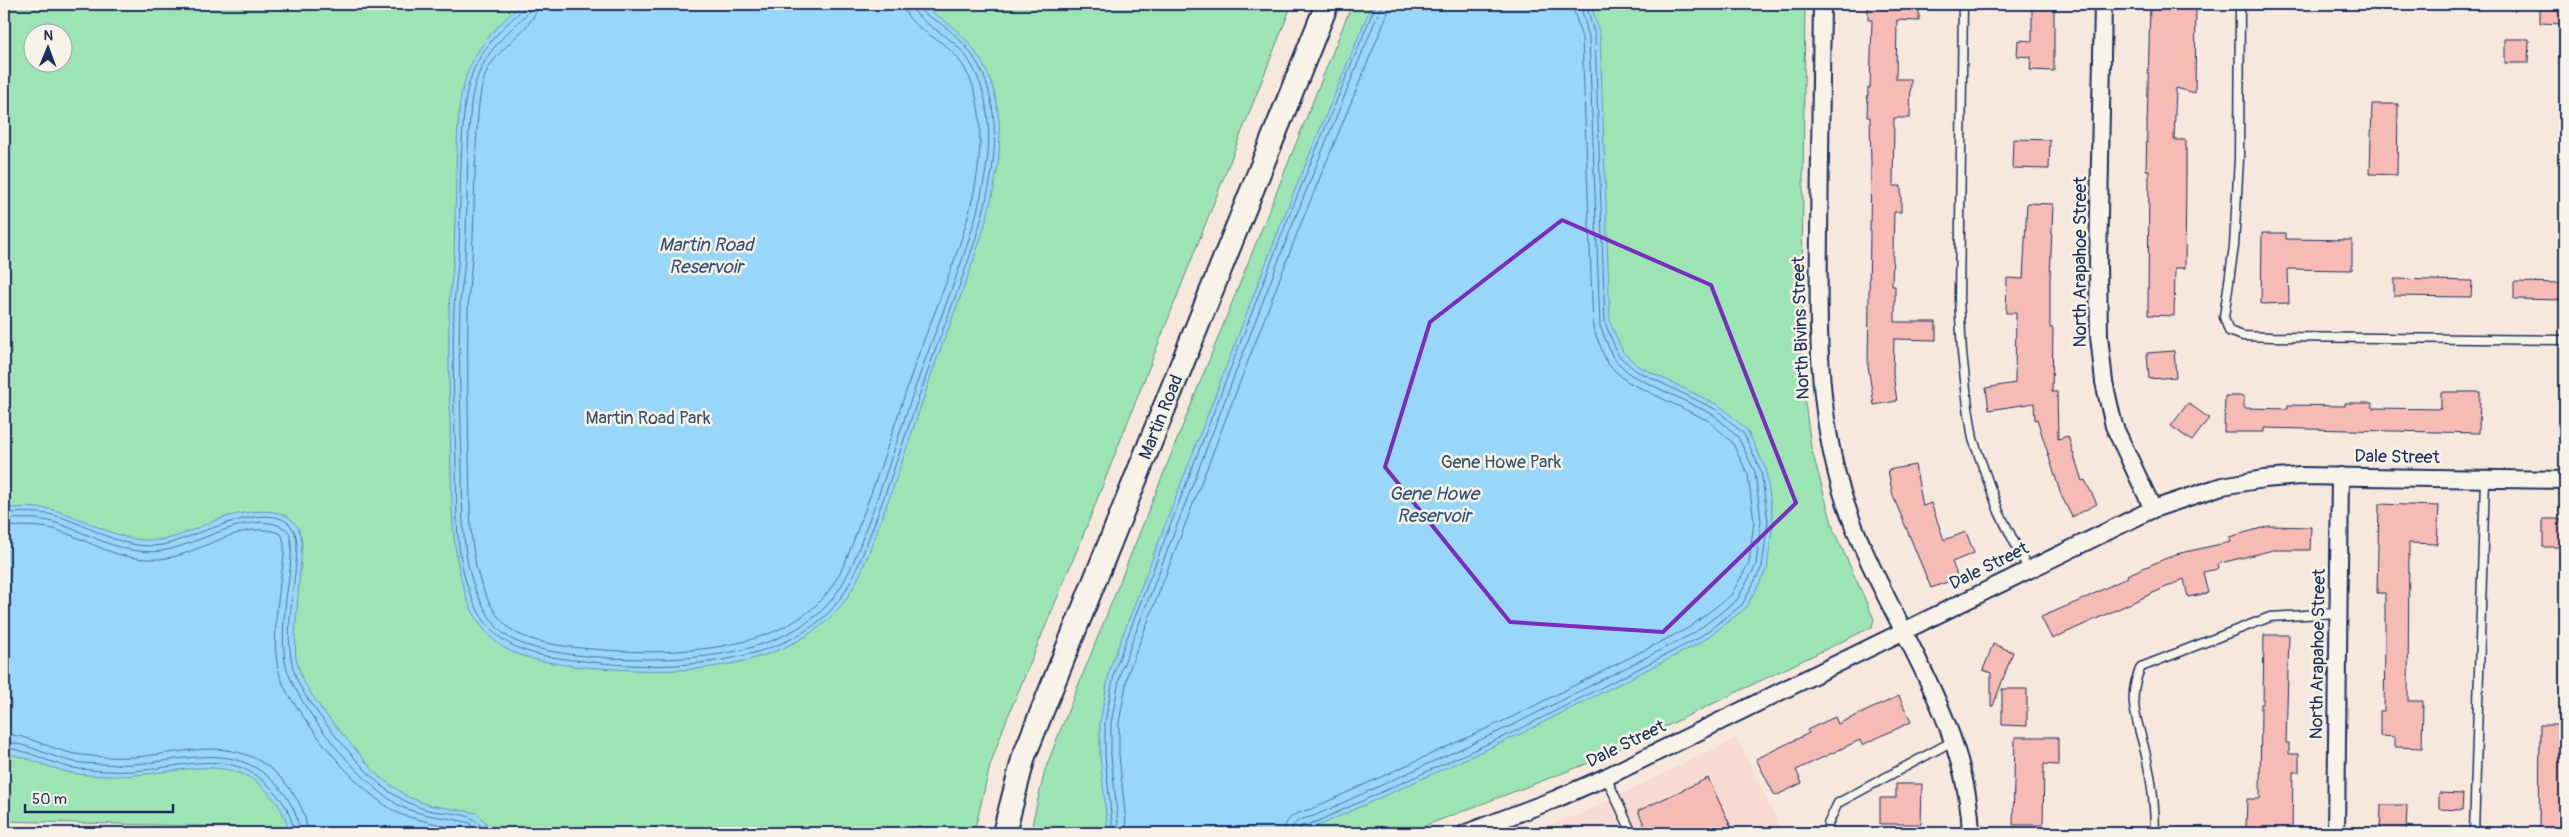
<svg xmlns="http://www.w3.org/2000/svg" width="2569" height="837" font-family="Pangolin,sans-serif">
<style>
.built{fill:#f7dad2}
.green{fill:#9ce4b3;stroke:#5c8a88;fill-rule:evenodd}
.water{fill:#98d7f9;stroke:#6694bb}
.lines{fill:none;stroke-linecap:round;stroke-linejoin:round}
.shore{stroke:#4d729c;stroke-width:1}
.building{fill:#f7bbb6;stroke:#1b2f5e}
.lane-casing{stroke:#1b2f5e;stroke-width:11}
.street-casing{stroke:#1b2f5e;stroke-width:20}
.secondary-casing{stroke:#1b2f5e;stroke-width:26}
.lane{stroke:#f7f3e8;stroke-width:8}
.street{stroke:#f7f3e8;stroke-width:16}
.secondary{stroke:#f7f3e8;stroke-width:22}
.marked{fill:none;stroke:#7b2cbf;stroke-width:4;stroke-linejoin:round}
.labels{text-anchor:middle;dominant-baseline:central;stroke-width:5;stroke-linejoin:round;paint-order:stroke}
.street-label{font-size:18px;fill:#1b2f5e;stroke:#f7f3e8}
.park-label{font-size:18px;fill:#35536f;stroke:#f7f3e8}
.water-label{font-size:19px;font-style:italic;fill:#34517d;stroke:#f7f3e8}
</style>
<rect width="100%" height="100%" fill="#f7e8de"/>
<filter id="ink" filterUnits="userSpaceOnUse"><feTurbulence type="fractalNoise" baseFrequency=".02" numOctaves="2"/><feDisplacementMap in="SourceGraphic" scale="10" xChannelSelector="R" yChannelSelector="G"/><feConvolveMatrix kernelMatrix="1 2 1 2 8 2 1 2 1" color-interpolation-filters="sRGB"/></filter>
<g filter="url(#ink)">
<path class="built" d="M1737,738l46,95h-256l49,-17z"/>
<g class="green">
<path d="M4,4h1288l-210,534 -78,188 -14,40 -16,67h-742v-6l-228,-6zM32,32h30v30h-30z"/>
<path d="M1352,4h453l-4,369 10,74 23,84 40,88 -2,8 -278,134 -188,72h-376l15,-63 15,-39z"/>
</g>
<g class="water">
<path d="M522,4h395c45,22 76,59 81,109 3,21 2,43 -2,64 -12,67 -41,131 -64,196 -18,53 -35,106 -55,158 -12,32 -23,65 -49,89 -51,45 -131,53 -196,50 -35,-2 -103,-4 -132,-25 -18,-13 -32,-38 -37,-59 -11,-39 -11,-78 -12,-118 -1,-53 -3,-106 -2,-159 1,-19 4,-37 5,-56 2,-50 1,-100 6,-151 7,-45 28,-69 62,-98z"/>
<path d="M1372,4l219,1 9,30 10,287 13,30 15,14 82,40 27,24 19,39 7,52 -6,48 -21,39 -46,35 -180,91 -202,92 -23,7h-187l-8,-77v-34l10,-54 173,-449z"/>
<path d="M4,508c17,0 36,-2 53,3 36,10 61,32 101,29 25,-2 45,-17 68,-23 29,-8 73,-14 76,26l-7,93 1,23 7,22 19,29 56,66 30,21 21,8 48,8 9,10 2,10h-200c-1,-15 -7,-26 -17,-37 -35,-44 -89,-24 -136,-21 -18,2 -39,1 -58,-1 -25,-4 -48,-17 -73,-21z"/>
</g>
<g class="lines">
<g class="shore">
<path d="M525,4l-2,5c-32,29 -52,50 -58,94 -5,49 -5,99 -6,149 -1,18 -4,36 -5,55 -2,52 0,104 2,157 1,45 -2,96 18,139 25,53 67,53 119,59 70,9 178,4 232,-46 26,-24 36,-58 48,-89 20,-52 36,-104 55,-156 22,-64 51,-127 63,-194 5,-28 5,-58 -2,-85 -7,-29 -26,-53 -49,-69 -9,-6 -19,-9 -23,-19"/>
<path d="M531,4l-3,9c-31,29 -51,47 -57,91 -5,51 -3,103 -6,154 -1,16 -4,31 -5,47 -2,54 1,108 2,162 1,45 -2,97 20,137 6,11 13,23 23,31 23,17 77,21 105,23 69,3 152,2 208,-44 28,-24 39,-61 51,-94 20,-51 35,-103 54,-154 22,-63 51,-126 62,-191 4,-20 5,-42 2,-62 -3,-26 -13,-51 -32,-69 -13,-12 -41,-25 -44,-40"/>
<path d="M538,4c0,19 -36,42 -47,60 -8,12 -10,26 -12,40 -5,51 -4,102 -7,153 -1,18 -4,35 -4,53 -1,51 0,102 1,152 2,45 -2,95 18,136 5,10 13,23 22,30 21,17 70,20 96,22 64,5 162,2 211,-45 25,-23 34,-56 46,-87 19,-50 35,-100 52,-151 25,-71 68,-158 66,-234 0,-30 -7,-61 -30,-83 -15,-15 -44,-24 -47,-46"/>
<path d="M4,513c17,0 35,-2 53,3 35,10 65,35 105,29 29,-5 130,-61 135,-2 0,44 -18,97 1,139 11,25 68,93 89,108 13,9 27,16 41,20 19,5 50,-1 55,23"/>
<path d="M4,519c17,0 35,-2 52,4 36,11 65,33 105,28 34,-4 90,-43 123,-23 3,1 6,5 6,8 3,14 0,29 -1,42 -4,27 -8,56 -4,83 7,42 81,129 119,147 22,9 44,9 66,15l6,10"/>
<path d="M4,526c16,1 33,-1 49,3 41,12 60,32 106,30 39,-2 83,-42 122,-25 6,10 2,30 0,42 -4,35 -13,84 6,116 24,39 72,102 113,122 12,5 66,16 69,19"/>
<path d="M4,734c26,1 51,18 77,21 17,2 36,3 54,2 57,-5 109,-25 152,28 11,14 20,29 20,48"/>
<path d="M4,742c26,1 50,18 77,21 17,1 36,2 53,1 57,-4 106,-25 149,28 9,12 16,25 16,41"/>
<path d="M4,748c26,1 50,19 76,21 18,2 36,3 54,2 54,-4 102,-27 144,25 9,11 15,23 15,37"/>
<path d="M1113,833l-8,-77v-34l10,-53 172,-448 89,-217"/>
<path d="M1119,833l-8,-78v-32l10,-52 172,-448 89,-219"/>
<path d="M1127,833l-8,-78v-32l9,-50 172,-447 88,-213 2,-9"/>
<path d="M1284,833c1,-17 13,-20 27,-24l201,-92 178,-90 41,-32 18,-32 5,-42 -6,-46 -16,-33 -23,-21 -83,-40 -19,-18 -14,-35 -11,-290 -10,-34"/>
<path d="M1291,833c1,-13 12,-14 23,-17l201,-92 179,-91 43,-33 19,-35 5,-44 -6,-49 -17,-35 -24,-22 -83,-40 -18,-17 -13,-32 -11,-289 -9,-33"/>
<path d="M1298,833l3,-7 15,-4 202,-92 179,-91 45,-34 20,-38 6,-46 -7,-50 -17,-37 -27,-24 -82,-40 -17,-15 -13,-32 -10,-287 -9,-32"/>
</g>
</g>
<g class="building">
<path d="M1868,4h51v17l-22,-1 -1,59h15l-1,39h-16l-1,68h8v26h-7l-2,74h3v36h41v18l-42,-1 -1,35 4,27 -23,4 -6,-39 3,-201 -1,-48h-3l1,-29h2l2,-68h-4z"/>
<path d="M2032,4h22v67l-24,-1 1,-13 -14,-1 1,-16 14,1z"/>
<path d="M2150,4h46l-1,89 -19,-5 -2,52h12v36l-1,92h-10l-1,48 -26,-1 1,-145h-3z"/>
<path d="M2540,4h25v20l-25,-1z"/>
<path d="M2505,39h24l-1,24h-23z"/>
<path d="M2372,104h26l-1,71 -27,-1z"/>
<path d="M2013,139l37,1 -1,29 -37,-1z"/>
<path d="M2027,203l26,1 -3,75v49h3l-1,64h5l1,47 10,-3 14,45 3,-1 12,24 -25,13 -11,-22 -24,-76 -2,1 -1,-17 -45,7 -3,-22 29,-5 1,-70h-10l1,-35 16,1z"/>
<path d="M2262,233h24v6l66,1v30l-64,-1 1,34 -28,1z"/>
<path d="M2394,279l78,2 -1,16 -77,-1z"/>
<path d="M2514,282l51,1v17l-51,-1z"/>
<path d="M2174,351l2,26 -27,2 -2,-26z"/>
<path d="M2441,392h39l-1,41 -215,-5v4h-40l1,-36h19v12l44,1v-4l57,1v-3h27v5l69,1z"/>
<path d="M2188,403l21,15 -17,23 -21,-15z"/>
<path d="M1915,465l8,41 8,-3 13,37 22,-8 8,21 -22,9 6,16 -27,10 -38,-92 -5,-26z"/>
<path d="M2379,504l60,2 -2,38 -28,-1 -1,158h15l-1,47 -27,-1v-10l-15,-1v-25h4l1,-67v-51h-8z"/>
<rect x="2543" y="519" width="22" height="28"/>
<path d="M2269,526l42,1 -1,23h-37l-56,14 1,5 -15,3 5,21 -20,4 -4,-18 -132,60 -11,-22 38,-16 49,-24 -1,-2 49,-21 54,-12 -1,-5z"/>
<path d="M2264,635h25l-3,108h3v11h10v18h-6l-1,58 -46,-1 1,-30h13l1,-95h2z"/>
<path d="M1993,644l20,8 -20,54h-2v-33l-8,-3z"/>
<path d="M2002,689h25v37l-25,-1z"/>
<path d="M1899,696l12,26 -49,23 -2,-5 -64,30 6,13 -27,13 -19,-37 53,-26 -2,-3 28,-13 3,7z"/>
<path d="M2540,725h25v108h-26z"/>
<path d="M2015,737h43v28l-14,-1 -1,61h-30z"/>
<path d="M1708,778l26,55h-86l-10,-22z"/>
<path d="M1896,784h26l-1,40h-41v-26h16z"/>
<path d="M2439,793l24,1 -1,16 -23,-1z"/>
<path d="M2381,805h26l-1,28h-26z"/>
</g>
<g class="lines">
<g class="lane-casing">
<g id="lane">
<path d="M1963,4l-4,294 3,55 6,54 5,32 26,73 29,57"/>
<path d="M2240,4l-1,155 -5,87 -10,71 5,14 14,5 29,1 293,3"/>
<path d="M1606,777l26,56"/>
<path d="M1828,833v-9l10,-21 115,-62"/>
<path d="M2155,833c0,-25 -3,-52 -9,-77 -7,-34 -21,-56 -5,-89l129,-50 68,-4"/>
<path d="M2474,833l11,-354"/>
</g>
</g>
<g class="street-casing">
<g id="street">
<path d="M1822,4c-1,76 -2,152 -3,228 -1,87 -3,172 22,257 34,116 126,220 130,344"/>
<path d="M2103,4l-5,262 1,70 5,46 10,44 39,83"/>
<path d="M1466,833l90,-34 50,-22 547,-268 69,-23 42,-7 36,-3 265,4"/>
<path d="M2336,833l4,-357"/>
</g>
</g>
<g class="secondary-casing">
<g id="secondary">
<path id="s1" d="M1004,833l20,-77 303,-752"/>
</g>
</g>
<use href="#lane" class="lane"/>
<use href="#street" class="street"/>
<use href="#secondary" class="secondary"/>
</g>
</g>
<path class="marked" d="M1562,220l149,65 85,218 -133,129 -153,-10 -125,-155 45,-145z"/>
<g class="labels">
<g class="street-label">
<text transform="translate(2080 262) rotate(-90)">North Arapahoe Street</text>
<text transform="translate(1801 328) rotate(-92)">North Bivins Street</text>
<text stroke="none"><textPath href="#s1" startOffset="445">Martin Road</textPath></text>
<text transform="translate(2397 457) rotate(1)">Dale Street</text>
<text transform="translate(1989 566) rotate(-26)">Dale Street</text>
<text transform="translate(2318 654) rotate(-89)">North Arapahoe Street</text>
<text transform="translate(1626 744) rotate(-26)">Dale Street</text>
</g>
<g class="park-label">
<text x="648" y="418">Martin Road Park</text>
<text x="1501" y="462">Gene Howe Park</text>
</g>
<g class="water-label">
<text x="706" y="245">Martin Road<tspan x="706" dy="22">Reservoir</tspan></text>
<text x="1434" y="494">Gene Howe<tspan x="1434" dy="22">Reservoir</tspan></text>
</g>
</g>
<rect width="2569" height="837" fill="none" stroke="#f7f3e8" stroke-width="20"/>
<rect x="10" y="10" width="2549" height="817" fill="none" stroke="#1b2f5e" stroke-width="2" filter="url(#ink)"/>
<g transform="translate(48 48) rotate(1)"><circle r="24" fill="#f7f3e8" stroke="#9fa5b1"/>
<path d="M0-4L9 19L0 12L-9 19Z" fill="#1b2f5e"/>
<text y="-8" font-size="14" font-weight="bold" text-anchor="middle" fill="#1b2f5e">N</text>
</g>
<path d="M25 804v8h148v-8" fill="none" stroke="#1b2f5e" stroke-width="2.5"/>
<text x="32" y="804" font-size="15" fill="#1b2f5e" stroke="#f7f3e8" stroke-width="4" paint-order="stroke">50 m</text>
</svg>
